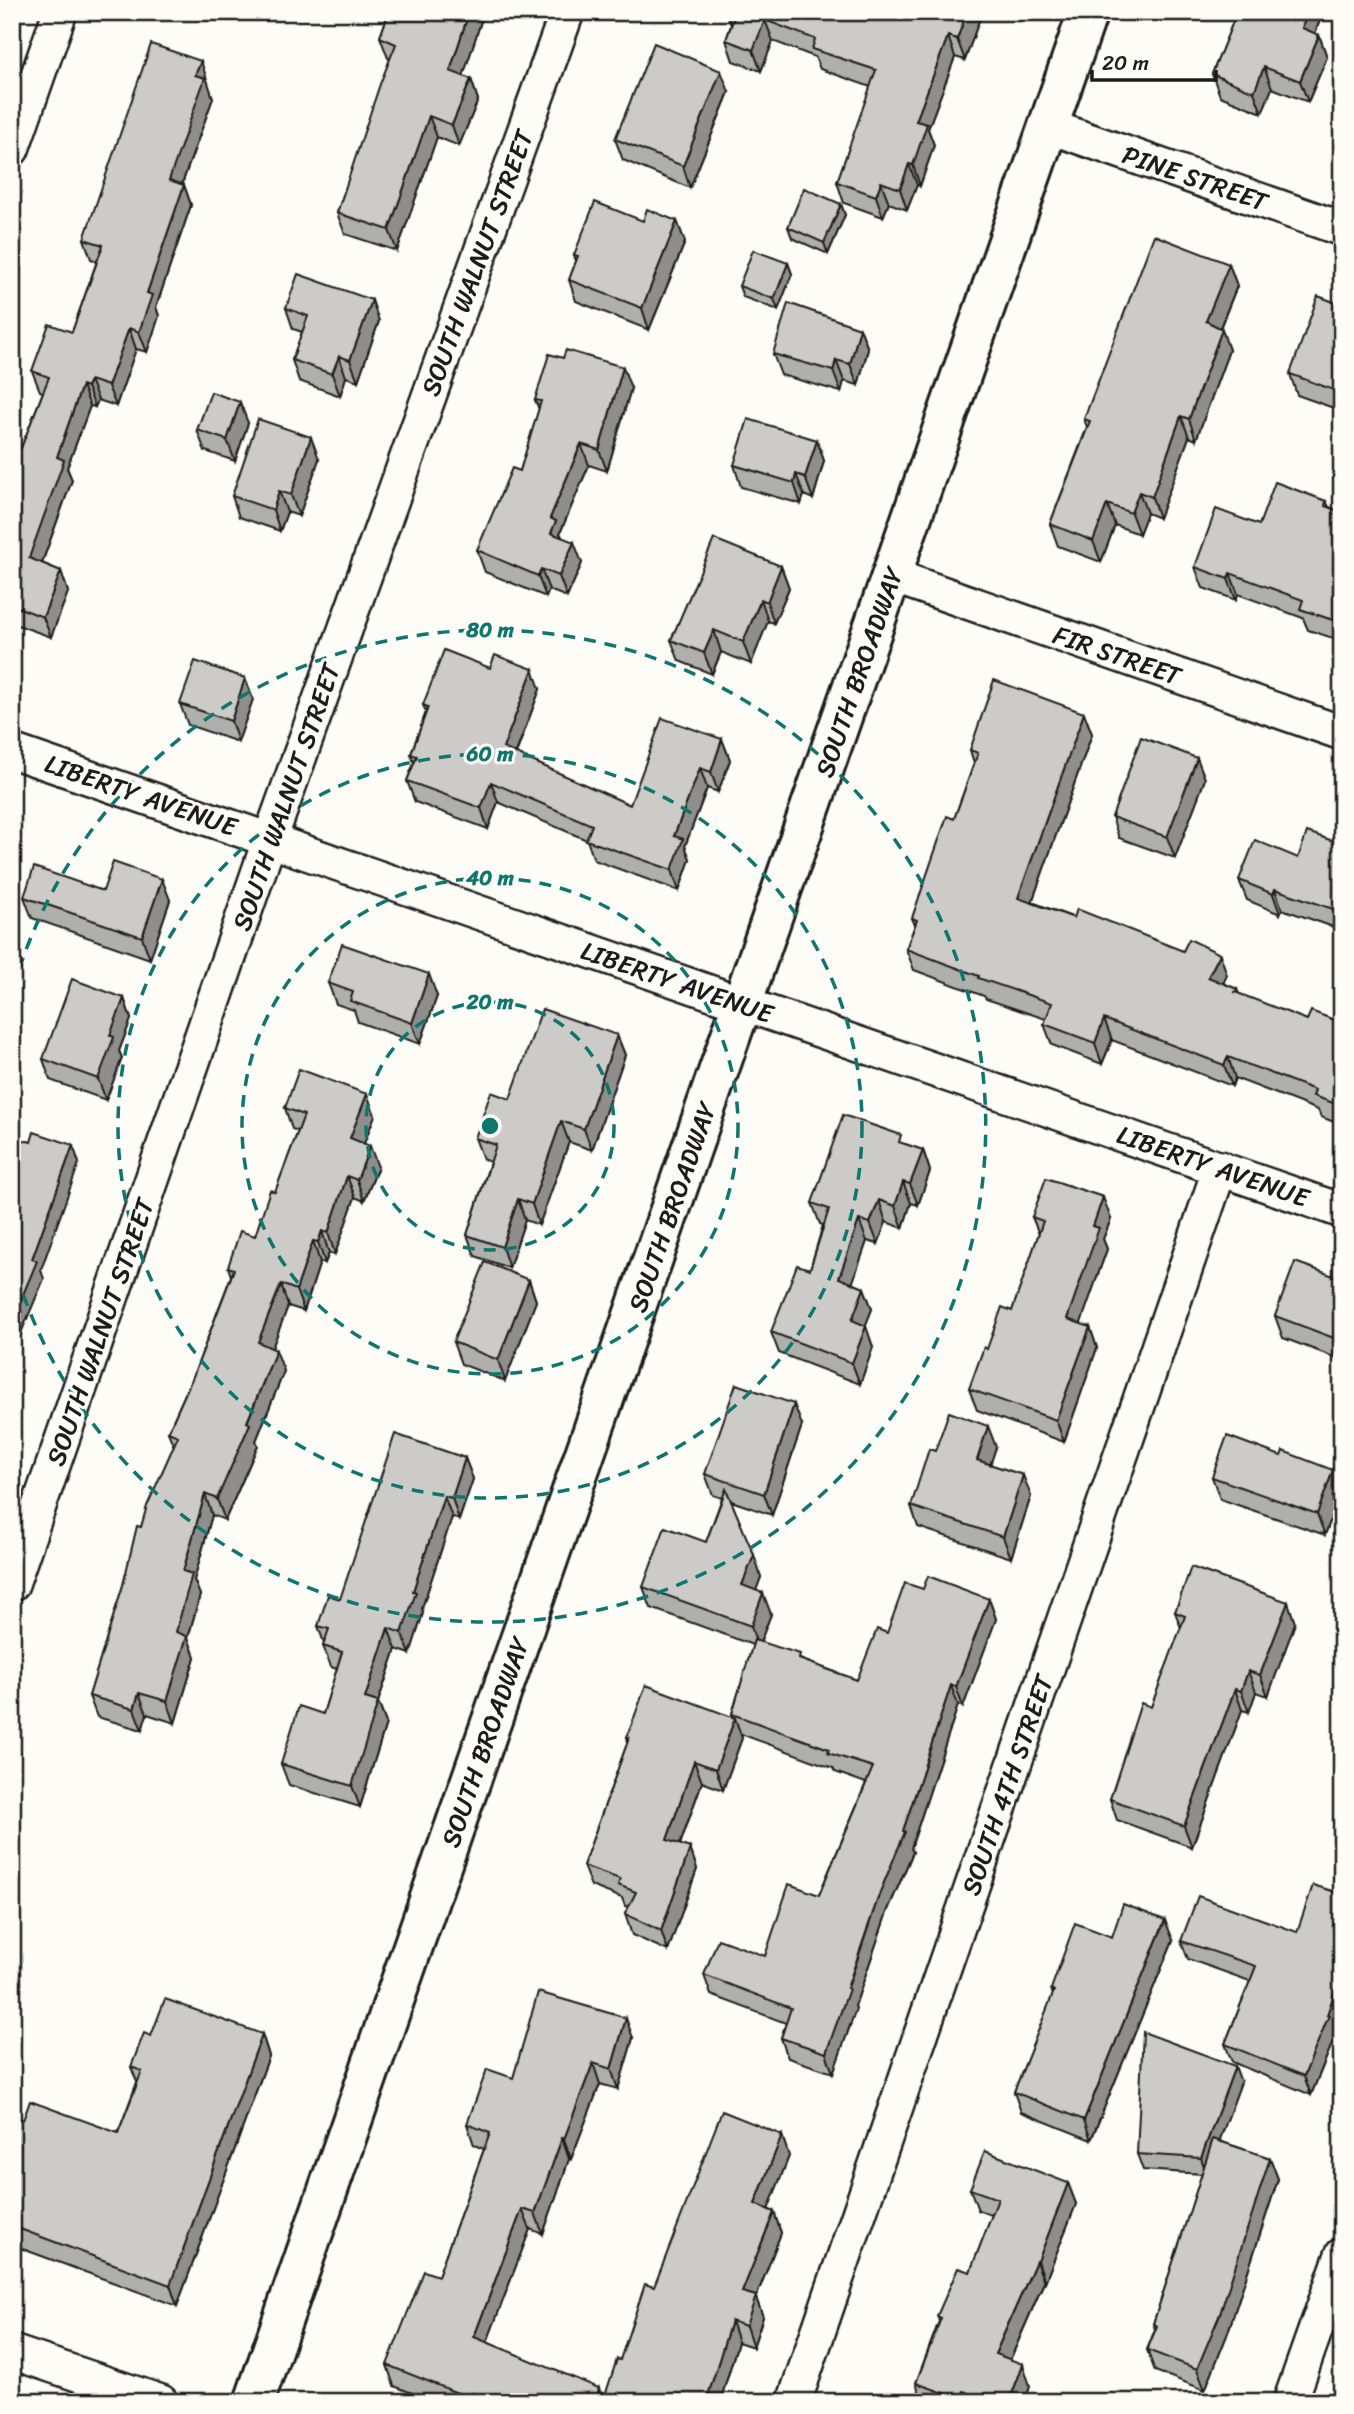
<svg xmlns="http://www.w3.org/2000/svg" width="1354" height="2414" font-family="Sriracha,sans-serif">
<style>
.lines{fill:none;stroke-linecap:round;stroke-linejoin:round}
.street-casing{stroke:#1c1c1c;stroke-width:38}
.secondary-casing{stroke:#1c1c1c;stroke-width:44}
.street{stroke:#fdfcf7;stroke-width:33}
.secondary{stroke:#fdfcf7;stroke-width:38}
.wall{fill:#afafac;stroke:#1c1c1c;stroke-width:2}
.shaded-wall{fill:#8f8e8c;stroke:#1c1c1c;stroke-width:2}
.building{fill:#cccbc8;stroke:#1c1c1c;stroke-width:2}
.ring{fill:none;stroke:#0f766e;stroke-width:3.5;stroke-dasharray:12 9}
.labels{text-anchor:middle;dominant-baseline:central;stroke-width:6;stroke-linejoin:round;paint-order:stroke}
.street-label{font-size:26px;fill:#1c1c1c;stroke:#fdfcf7}
.centre{fill:#0f766e;stroke:#fdfcf7;stroke-width:3.5}
.ring-label{font-size:21px;text-anchor:middle;font-weight:bold;fill:#0f766e;stroke:#fdfcf7;stroke-width:6;stroke-linejoin:round;paint-order:stroke}
</style>
<rect width="100%" height="100%" fill="#fdfcf7"/>
<filter id="ink" filterUnits="userSpaceOnUse"><feTurbulence type="fractalNoise" baseFrequency=".0143" numOctaves="2"/><feDisplacementMap in="SourceGraphic" scale="14" xChannelSelector="R" yChannelSelector="G"/><feConvolveMatrix kernelMatrix="1 2 1 2 8 2 1 2 1" color-interpolation-filters="sRGB"/></filter>
<g filter="url(#ink)">
<g class="lines">
<g class="street-casing">
<g id="street">
<path d="M1048,126l294,103"/>
<path d="M12,149l48,-137"/>
<path d="M893,576l449,157"/>
<path d="M12,751l1330,460"/>
<path d="M12,1584l258,-745 297,-827"/>
<path d="M12,2352l149,50"/>
<path d="M794,2402l426,-1234"/>
<path d="M1290,2402l52,-147"/>
</g>
</g>
<g class="secondary-casing">
<path id="secondary" d="M254,2402l834,-2390"/>
</g>
<use href="#street" class="street"/>
<use href="#secondary" class="secondary"/>
</g>
<g class="wall">
<path d="M389,12h95l-21,64 8,3 7,21 -19,46 -22,-9 -40,114 -52,-17 -8,-21 53,-154 -2,-1 -8,-21z"/>
<path d="M726,12h111l13,4 132,-4 -17,48 -10,-3 -27,72 6,16 -14,41 -3,-1 -10,25 -18,-7 -6,14 -39,-14 -7,-21 34,-95 -51,-18 -5,-12 -42,-16 -12,30 -28,-10 -7,-21 5,-15z"/>
<path d="M1237,12h86l-8,22 4,1 8,22 -19,45 -36,-14 -10,25 -42,-17 -8,-22z"/>
<path d="M208,81l-1,2 6,15 -31,86 2,1 7,20 -35,102 3,9 -12,36 -11,-3 -20,57 -18,-6 -3,7 -5,-1 -23,62 5,12 -30,83 19,8 7,21 -17,45 -39,-14v-169l9,-6 22,-56 -3,-1 -8,-20 40,-39 25,-71 -6,-2 -7,-20z"/>
<path d="M729,92l-39,96 -67,-28 -8,-21z"/>
<path d="M841,204l4,11 -17,39 -36,-16 -4,-11z"/>
<path d="M643,221h34l8,21 -36,88 -73,-29 -7,-21 7,-19 -2,-6z"/>
<path d="M788,263l4,11 -14,36 -35,-13 -4,-11z"/>
<path d="M1229,264l8,22 -17,42 9,22 -33,90 -7,-3 -30,81 -12,-5 -8,21 -24,-9 -14,37 -43,-16 -8,-22 37,-97 -3,-8z"/>
<path d="M1342,305v106l-45,-16 -7,-21z"/>
<path d="M286,308l93,13 -21,60 -12,-4 -6,19 -41,-15 -7,-21 10,-28 -9,-3z"/>
<path d="M860,328l8,21 -10,36 -14,-4 -3,11 -60,-17 -8,-21z"/>
<path d="M631,388l-24,83 -18,-6 -29,68 2,4 20,26 -15,34 -18,-7 -3,7 -61,-25 -8,-22 43,-79 19,-62 -4,-9z"/>
<path d="M248,423l-13,38 -30,-10 -8,-21z"/>
<path d="M817,440l7,21 -11,38 -9,-4 -3,9 -60,-17 -7,-22z"/>
<path d="M319,459l-20,57 -12,-4 -7,19 -41,-14 -7,-21z"/>
<path d="M1326,501l3,6 13,5v129l-34,-11 -5,-12 -65,-24 -2,6 -33,-12 -8,-21 64,-42z"/>
<path d="M781,566l8,22 -15,35 -6,-2 -17,43 -30,-12 -9,22 -33,-13 -8,-21z"/>
<path d="M540,689l-24,65 114,51 92,-66 8,21 -12,32 -11,-4 -22,58 5,13 -11,32 -85,-31 -7,-20 -89,-38 -10,27 -73,-27 -8,-21 7,-18 -3,-9 15,-42 -3,-7z"/>
<path d="M253,699l-15,43 -50,-17 -8,-21z"/>
<path d="M1084,713l8,21 -60,168 195,73 -4,8 14,6 2,5 68,26 35,3v102l-21,-8 -3,-7 -83,-32 -3,8 -120,-46 -10,24 -50,-19 -8,-21 2,-5 -60,-20 -2,-3 -70,-26 -8,-21 9,-24 -3,-7 42,-99 20,-56 -4,-13z"/>
<path d="M1197,758l8,21 -30,79 -56,-20 -7,-21z"/>
<path d="M1342,844v86l-60,-21 -2,5 -33,-14 -8,-20 59,-22z"/>
<path d="M103,891l67,9 -20,59 -118,-41 -8,-21z"/>
<path d="M328,983l109,13 -17,48 -62,-22 -4,-12 -18,-6z"/>
<path d="M124,998l7,21 -12,32 3,7 -16,42 -56,-20 -7,-21z"/>
<path d="M617,1035l8,20 -33,95 -23,-8 -30,83 -14,-5 -16,48 -34,-12 -8,-21 23,-73 -7,-3 -8,-21 35,-39z"/>
<path d="M285,1108l90,7 -11,28 14,24 -14,34 -9,-4 -20,57 -6,-1 -4,10 -5,-1 -16,49 -16,-5 -16,42 12,23 -28,70 2,4 -33,75 -13,-5 -18,65 6,15 -12,43 7,19 -20,66 -28,-9 -5,16 -45,-13 -8,-21 52,-169 33,-80 -6,-15 26,-58 37,-98 -3,-9 27,-31 20,-44 23,-61 -6,-2z"/>
<path d="M905,1144l18,6 7,21 -12,34 -7,-2 -8,25 -17,-6 -8,22 -11,-3 -15,42 12,5 8,21 -7,17 8,21 -13,37 -81,-31 -8,-21 39,-63 13,-44 -3,-1 -8,-21z"/>
<path d="M1032,1217l79,2 -8,20 4,10 -27,75 10,3 7,21 -33,94 -87,-32 -8,-21 43,-78 27,-77z"/>
<path d="M1342,1279v81l-59,-22 -8,-22z"/>
<path d="M529,1280l7,21 -31,80 -44,-17 -8,-22z"/>
<path d="M802,1425l-30,90 -41,-14 30,76 -5,13 15,24 -11,28 42,18 55,20 30,-47 36,-44 66,10 7,20 -33,88 -5,-2 -47,143 2,4 -26,60 -32,94 1,3 -23,64 -45,-15 -7,-20 5,-15 -75,-28 -7,-20 61,-19 54,-61 47,-112 -31,-11 -2,-4 -92,-34 1,4 -19,52 -21,-8 -22,63 10,3 7,21 -29,82 -36,-16 -7,-21 3,-7 -3,-1 -3,-8 -31,-12 -8,-20 45,-125 -1,-4 106,-20 -1,-3 21,-69 -102,-37 -8,-21 63,-45 16,-44 -9,-3 -8,-21z"/>
<path d="M996,1447l-6,17 41,32 -20,62 -93,-31 -7,-21 24,-55z"/>
<path d="M465,1458l8,21 -14,41 -7,-3 -30,91 1,5 -13,41 -14,-5 -18,53 8,21 -26,84 -71,-22 -8,-21 42,-50 14,-45 -6,-2 -8,-21 1,-3 -6,-17 22,-27z"/>
<path d="M1212,1477l129,14 -16,44 -105,-36z"/>
<path d="M1175,1612l120,11 -27,73 -12,-4 -7,20 -7,-2 -50,137 -75,-27 -7,-21 41,-92 30,-79z"/>
<path d="M1297,1932l39,102 -25,61 -79,-33 -7,-18 25,-63 -62,-22 -7,-18z"/>
<path d="M1112,1937l61,3 -82,200 -70,-28 -7,-20 39,-97 -2,-6z"/>
<path d="M262,2034l7,22 -92,250 -165,-61v-128l11,3 95,13 19,-51 -6,-15 20,-31z"/>
<path d="M633,2038l-15,51 -18,-5 -29,75h-2l-26,75 -13,-5 -43,113 117,58 16,-40 34,-73 135,-131 -21,53 6,3 7,21 -25,65 7,19 -10,30 -15,-5 -18,60h-285l-41,-16 -7,-21 51,-89 46,-127 -10,-4 -7,-21 46,-46z"/>
<path d="M1241,2082l-22,59 51,17 8,21 -51,156 -22,55 -50,-19 -8,-21 8,-21 -2,-5 49,-150 -59,-4 -6,-16z"/>
<path d="M1068,2183l8,21 -31,78h-1l-34,78 20,26 -5,16h-102l-7,-19 23,-62 -2,-5 33,-44 22,-57 -14,-5 -8,-21z"/>
</g>
<g class="shaded-wall">
<path d="M469,12h15l-26,80 -8,-21z"/>
<path d="M967,12h15l-17,48 -8,-21z"/>
<path d="M1307,12h16l-14,37 -7,-21z"/>
<path d="M765,20l8,21 -12,30 -8,-21z"/>
<path d="M1319,35l8,22 -19,45 -8,-21z"/>
<path d="M948,36l7,21 -27,72 6,16 -14,41 -7,-21 3,-44z"/>
<path d="M201,61l12,37 -37,102 -7,-20 26,-105z"/>
<path d="M1264,67l8,21 -10,25 -8,-21z"/>
<path d="M721,71l8,21 -39,96 -7,-22z"/>
<path d="M471,79l7,21 -19,46 -7,-21z"/>
<path d="M429,116l8,21 -40,114 -8,-21z"/>
<path d="M909,164l8,21 -10,25 -7,-21z"/>
<path d="M881,182l8,21 -6,14 -7,-21z"/>
<path d="M184,185l7,20 -35,102 3,9 -12,36 -8,-20 8,-39z"/>
<path d="M841,204l4,11 -17,39 -4,-11z"/>
<path d="M677,221l8,21 -36,88 -7,-22z"/>
<path d="M788,263l4,11 -14,36 -4,-11z"/>
<path d="M1229,264l8,22 -23,56 -8,-21z"/>
<path d="M372,300l7,21 -21,60 -8,-21z"/>
<path d="M129,328l7,21 -20,57 -8,-20z"/>
<path d="M860,328l8,21 -10,36 -8,-21z"/>
<path d="M1222,329l7,21 -33,90 -7,-21z"/>
<path d="M339,356l7,21 -6,19 -8,-22z"/>
<path d="M836,360l8,21 -3,11 -8,-21z"/>
<path d="M623,367l8,21 -24,83 -8,-21z"/>
<path d="M90,380l8,20 -3,7 -8,-20z"/>
<path d="M82,385l8,21 -23,62 5,12 -36,99 -7,-21 28,-101z"/>
<path d="M240,402l8,21 -13,38 -8,-21z"/>
<path d="M1181,416l8,21 -30,81 -7,-21z"/>
<path d="M311,437l8,22 -20,57 -8,-21z"/>
<path d="M817,440l7,21 -11,38 -8,-22z"/>
<path d="M581,444l8,21 -29,68 4,9 -13,-9 -1,-15z"/>
<path d="M796,474l8,21 -3,9 -7,-21z"/>
<path d="M279,491l8,21 -7,19 -7,-21z"/>
<path d="M1139,492l8,21 -8,21 -8,-21z"/>
<path d="M1107,504l8,21 -14,37 -8,-21z"/>
<path d="M574,542l8,21 -15,34 -8,-21z"/>
<path d="M781,566l8,22 -15,35 -7,-21z"/>
<path d="M541,569l8,21 -3,7 -8,-21z"/>
<path d="M61,571l7,21 -17,45 -8,-20z"/>
<path d="M1230,573l8,21 -2,6 -8,-21z"/>
<path d="M761,599l7,22 -17,43 -8,-22z"/>
<path d="M714,630l7,22 -9,22 -8,-21z"/>
<path d="M533,669l7,20 -30,79 -7,-20z"/>
<path d="M245,678l8,21 -15,43 -7,-21z"/>
<path d="M1084,713l8,21 -66,185 -8,-21z"/>
<path d="M722,739l8,21 -12,32 -7,-20z"/>
<path d="M1197,758l8,21 -30,79 -8,-21z"/>
<path d="M700,768l7,20 -22,58 5,13 -11,32 -7,-21 2,-34z"/>
<path d="M491,782l7,20 -10,27 -7,-21z"/>
<path d="M162,879l8,21 -20,59 -8,-22z"/>
<path d="M1275,889l7,20 -2,5 -7,-20z"/>
<path d="M1220,954l7,21 -11,23 -8,-21z"/>
<path d="M429,974l8,22 -17,48 -8,-21z"/>
<path d="M124,998l7,21 -12,32 3,7 -16,42 -8,-21 12,-44z"/>
<path d="M1104,1019l8,21 -10,24 -7,-21z"/>
<path d="M617,1035l8,20 -33,95 -8,-21z"/>
<path d="M1228,1057l7,21 -3,8 -8,-21z"/>
<path d="M367,1094l8,21 -17,44 -8,-21z"/>
<path d="M561,1121l8,21 -30,83 -7,-21z"/>
<path d="M73,1145l6,18 -38,107 3,9 -32,75v-33l20,-62z"/>
<path d="M370,1146l8,21 -14,34 -7,-21z"/>
<path d="M923,1150l7,21 -12,34 -8,-21z"/>
<path d="M347,1176l8,21 -20,57 -7,-21z"/>
<path d="M903,1182l8,21 -8,25 -8,-22z"/>
<path d="M1103,1197l8,22 -8,20 4,10 -32,91 -8,-21 26,-93z"/>
<path d="M518,1199l7,21 -16,48 -7,-21z"/>
<path d="M879,1200l7,22 -8,22 -8,-21z"/>
<path d="M859,1220l8,21 -20,58 -8,-21z"/>
<path d="M322,1231l7,22 -4,10 -7,-21z"/>
<path d="M313,1241l7,21 -16,49 -8,-21z"/>
<path d="M529,1280l7,21 -31,80 -7,-21z"/>
<path d="M281,1284l7,22 -22,58 -8,-22z"/>
<path d="M864,1288l8,21 -13,33 -7,-22z"/>
<path d="M866,1326l7,21 -13,37 -8,-21z"/>
<path d="M1090,1327l7,21 -33,94 -8,-22z"/>
<path d="M276,1350l8,21 -28,70 2,4 -33,75 -8,-21z"/>
<path d="M794,1404l8,21 -30,90 -8,-21z"/>
<path d="M988,1426l8,21 -11,34 -8,-21z"/>
<path d="M465,1458l8,21 -14,41 -7,-22z"/>
<path d="M1333,1470l8,21 -16,44 -8,-21z"/>
<path d="M1023,1475l8,21 -20,62 -8,-21z"/>
<path d="M205,1494l7,21 -18,65 6,15 -12,43 7,19 -20,66 -8,-22 16,-130z"/>
<path d="M444,1496l8,21 -30,91 1,5 -13,41 -8,-21 11,-42z"/>
<path d="M754,1555l7,22 -11,30 -8,-22z"/>
<path d="M763,1593l8,21 -13,34 -7,-22z"/>
<path d="M989,1599l7,20 -33,88 -7,-20z"/>
<path d="M1288,1602l7,21 -27,73 -8,-21z"/>
<path d="M388,1628l8,21 -18,53 8,21 -26,84 -8,-21 13,-88z"/>
<path d="M1248,1671l8,21 -7,20 -8,-21z"/>
<path d="M951,1685l7,20 -47,143 2,4 -26,60 -32,94 1,3 -23,64 -7,-20 54,-161 23,-61z"/>
<path d="M1235,1689l7,21 -50,137 -8,-21z"/>
<path d="M139,1693l8,21 -5,16 -8,-21z"/>
<path d="M735,1718l7,20 -19,52 -7,-21z"/>
<path d="M694,1761l8,21 -28,78 -7,-20z"/>
<path d="M690,1848l7,21 -29,82 -7,-20z"/>
<path d="M1165,1920l8,20 -82,200 -7,-20z"/>
<path d="M1342,1970v40l-7,21 1,3 -25,61 -7,-19 23,-61z"/>
<path d="M626,2018l7,20 -15,51 -7,-20z"/>
<path d="M262,2034l7,22 -92,250 -7,-21z"/>
<path d="M593,2063l7,21 -29,75 -7,-20z"/>
<path d="M1235,2066l6,16 -34,93 -6,-17z"/>
<path d="M782,2135l7,21 -27,69 -7,-21z"/>
<path d="M562,2138l7,21 -26,75 -8,-21z"/>
<path d="M1270,2158l8,21 -51,156 -22,55 -8,-21z"/>
<path d="M1068,2183l8,21 -31,78 -7,-21z"/>
<path d="M522,2209l8,20 -49,129 -7,-21z"/>
<path d="M774,2212l7,21 -25,65 7,19 -10,30 -7,-21 -4,-34z"/>
<path d="M1036,2261l8,21 -41,94 -8,-22z"/>
<path d="M731,2321l7,21 -18,60h-14z"/>
<path d="M1023,2364l7,22 -5,16h-16z"/>
<path d="M599,2388l5,14h-9z"/>
<path d="M964,2391l3,11h-6v-3z"/>
<path d="M472,2393l4,9h-5l-1,-4z"/>
</g>
<g class="building">
<path d="M389,12h80l-19,59 21,8 -19,46 -23,-9 -40,114 -52,-17 43,-129 16,-40 -16,-7z"/>
<path d="M736,12h101l13,4 2,-4h115l-10,27 -9,-3 -32,85 11,3 -14,41 -4,-1 -9,25 -19,-7 -5,14 -39,-14 39,-112 -64,-21 3,-10 -50,-19 -12,30 -27,-10z"/>
<path d="M1237,12h70l-5,16 17,7 -19,46 -36,-14 -10,25 -42,-18z"/>
<path d="M654,43l67,28 -38,95 -68,-27z"/>
<path d="M151,44l50,17 -6,14 10,3 -36,102 15,5 -37,108 5,2 -13,37 -10,-4 -21,58 -18,-6 -3,7 -5,-2 -25,72 7,3 -35,98 32,13 -18,46 -31,-12v-151l3,-8 6,2 28,-71 -17,-6 17,-47 23,8 31,-87 -19,-6z"/>
<path d="M804,188l37,16 -17,39 -36,-16z"/>
<path d="M595,202l48,19 4,-12 30,12 -35,87 -73,-28 9,-24 -4,-1z"/>
<path d="M1154,235l75,29 -23,57 16,8 -33,90 -8,-3 -29,81 -13,-5 -8,21 -24,-9 -14,37 -43,-17 40,-103 -6,-2z"/>
<path d="M753,250l35,13 -14,36 -35,-13z"/>
<path d="M298,274l74,26 -22,60 -11,-4 -7,18 -40,-14 16,-44 -22,-8z"/>
<path d="M1318,296l24,9v88l-52,-19z"/>
<path d="M788,303l72,25 -10,36 -14,-4 -3,11 -60,-17z"/>
<path d="M566,350l57,17 -24,83 -18,-6 -31,74 6,3 -5,12 23,9 -15,34 -18,-7 -3,7 -61,-26 35,-82 8,3 21,-70 -6,-1 14,-46 14,4z"/>
<path d="M211,392l29,10 -13,38 -30,-10z"/>
<path d="M258,419l53,18 -20,58 -12,-4 -6,19 -41,-14z"/>
<path d="M748,419l69,21 -12,37 -9,-3 -2,9 -60,-18z"/>
<path d="M1275,482l51,19 -1,5 17,6v111l-42,-14 3,-9 -73,-27 -2,6 -33,-12 21,-58 43,16z"/>
<path d="M714,539l67,27 -14,36 -6,-3 -18,43 -29,-12 -10,23 -33,-13z"/>
<path d="M444,650l46,18 5,-13 38,14 -30,79 127,57 32,-87 60,21 -11,33 -11,-4 -26,68 9,3 -11,31 -86,-30 6,-15 -101,-43 -10,26 -74,-27 10,-25 -6,-2 17,-47 -5,-2z"/>
<path d="M195,661l50,17 -14,43 -51,-17z"/>
<path d="M994,680l90,33 -66,185 56,20 3,-9 106,42 6,-12 31,15 -12,23 29,12 -2,3 72,28 4,-9 31,12v83l-29,-10 2,-6 -87,-33 -4,8 -120,-46 -9,24 -51,-19 8,-21 -74,-25 1,-2 -73,-27 11,-29 -5,-2 35,-102 7,3 24,-66 -8,-3z"/>
<path d="M1141,737l56,21 -30,79 -55,-20z"/>
<path d="M1307,832l35,12v68l-67,-23 -2,5 -34,-14 16,-40 43,18z"/>
<path d="M113,862l49,17 -20,58 -118,-40 10,-30 69,24z"/>
<path d="M342,944l87,30 -17,49 -62,-22 3,-9 -25,-9z"/>
<path d="M72,979l52,19 -14,37 4,2 -16,42 -55,-20z"/>
<path d="M542,1009l75,26 -33,94 -23,-8 -29,83 -14,-5 -16,48 -35,-12 29,-90 -21,-7 16,-46 19,7z"/>
<path d="M299,1069l68,25 -17,44 20,8 -13,34 -10,-4 -19,57 -6,-2 -4,11 -5,-1 -17,49 -15,-6 -23,58 18,8 -29,72 3,2 -33,75 -12,-5 -22,77 9,3 -16,58 11,4 -20,65 -28,-8 -5,16 -45,-13 34,-111 14,-59 4,1 6,-21 31,-70 -10,-4 26,-58 40,-105 -6,-2 12,-36 15,5 15,-46 5,2 29,-77 -19,-7z"/>
<path d="M843,1115l58,20 -2,7 24,8 -13,34 -7,-2 -8,24 -16,-6 -9,23 -11,-3 -20,58 25,10 -12,32 14,6 -14,37 -81,-31 26,-67 13,4 19,-60 -17,-6z"/>
<path d="M34,1132l39,13 -41,114 5,2 -25,60v-138l4,-11 -4,-1v-23l4,-10 15,4z"/>
<path d="M1046,1178l57,19 -10,29 6,2 -32,91 23,8 -34,93 -87,-31 15,-42 3,2 15,-42 10,4 31,-90 -11,-4z"/>
<path d="M485,1262l44,18 -31,80 -45,-18z"/>
<path d="M1295,1262l47,17v62l-67,-25z"/>
<path d="M736,1384l58,20 -30,90 -59,-20z"/>
<path d="M949,1412l39,14 -11,34 46,15 -20,62 -92,-31 18,-57 6,2z"/>
<path d="M395,1434l70,24 -13,40 -8,-2 -31,95 3,1 -14,41 -14,-5 -23,70 13,4 -26,84 -71,-22 18,-58 24,8 19,-62 -19,-6 6,-17 -11,-3 10,-31 12,4z"/>
<path d="M1227,1436l54,20 2,-5 50,19 -16,44 -105,-37z"/>
<path d="M726,1489l28,66 -12,30 21,8 -12,33 -108,-39 22,-60 41,15z"/>
<path d="M1191,1567l97,35 -28,73 -12,-4 -7,20 -6,-2 -51,137 -74,-27 31,-96 10,4 34,-91 -10,-4z"/>
<path d="M928,1576l61,23 -33,88 -5,-2 -48,146 2,1 -25,60 -33,96 2,1 -23,64 -45,-15 10,-30 -87,-33 14,-36 47,17 24,-72 30,11 54,-128 -45,-14 1,-4 -97,-35 22,-74 46,14 -1,5 58,21 20,-51 10,4 18,-50 18,6z"/>
<path d="M646,1685l89,33 -19,51 -22,-8 -27,79 23,8 -29,83 -36,-17 11,-22 -18,-7 2,-6 -37,-13 46,-128 -2,-1z"/>
<path d="M1313,1885l29,9v76l-15,45h2l-25,61 -79,-32 31,-78 -75,-25 17,-45 99,36z"/>
<path d="M1123,1904l42,16 -81,200 -70,-28 40,-101 -3,-2 24,-66 37,14z"/>
<path d="M538,1992l88,26 -15,51 -18,-6 -29,76 -2,-1 -27,75 -13,-4 -48,128 125,51 -4,14h-99l-24,-9 -2,5 -83,-33 37,-94 14,5 52,-143 -23,-9 20,-55 26,9z"/>
<path d="M165,1999l97,35 -92,251 -158,-59v-109l11,3 7,-19 88,32 24,-62 -11,-4 13,-34 7,3z"/>
<path d="M1143,2032l92,34 -34,92 -64,-4z"/>
<path d="M722,2111l60,24 -27,69 19,8 -32,80 14,4 -10,30 -15,-5 -25,81h-103l14,-43 3,1 25,-76 9,3z"/>
<path d="M1213,2139l57,19 -50,156 -23,55 -50,-19 10,-24 -4,-2z"/>
<path d="M985,2151l83,32 -30,78h-2l-41,93 28,10 -14,38h-17l-28,-11 -3,8 -45,-16 25,-65 -4,-2 21,-48 12,4 28,-73 -28,-10z"/>
</g>
</g>
<g class="ring">
<circle cx="490" cy="1126" r="124"/>
<circle cx="490" cy="1126" r="248"/>
<circle cx="490" cy="1126" r="372"/>
<path d="M13 989A496 496 0 1 1 13 1263"/>
</g>
<g class="labels">
<g class="street-label">
<text transform="translate(1195 178) rotate(19)">PINE STREET</text>
<text transform="translate(477 263) rotate(-70)">SOUTH WALNUT STREET</text>
<text transform="translate(1117 655) rotate(19)">FIR STREET</text>
<text transform="translate(859 672) rotate(-71)">SOUTH BROADWAY</text>
<text transform="translate(141 795) rotate(19)">LIBERTY AVENUE</text>
<text transform="translate(286 797) rotate(-71)">SOUTH WALNUT STREET</text>
<text transform="translate(677 982) rotate(19)">LIBERTY AVENUE</text>
<text transform="translate(1213 1166) rotate(19)">LIBERTY AVENUE</text>
<text transform="translate(672 1207) rotate(-71)">SOUTH BROADWAY</text>
<text transform="translate(100 1332) rotate(-71)">SOUTH WALNUT STREET</text>
<text transform="translate(485 1742) rotate(-71)">SOUTH BROADWAY</text>
<text transform="translate(1007 1785) rotate(-71)">SOUTH 4TH STREET</text>
</g>
</g>
<circle cx="490" cy="1126" r="10" class="centre"/>
<g class="ring-label">
<text x="490" y="637">80 m</text>
<text x="490" y="761">60 m</text>
<text x="490" y="885">40 m</text>
<text x="490" y="1009">20 m</text>
</g>
<rect width="1354" height="2414" fill="none" stroke="#fdfcf7" stroke-width="42"/>
<rect x="21" y="21" width="1312" height="2372" fill="none" stroke="#1c1c1c" stroke-width="2.5" filter="url(#ink)"/>
<path d="M1092 70v10h124v-10" fill="none" stroke="#1c1c1c" stroke-width="3.5"/>
<text x="1102" y="70" font-size="21" fill="#1c1c1c" stroke="#fdfcf7" stroke-width="5" paint-order="stroke">20 m</text>
</svg>
